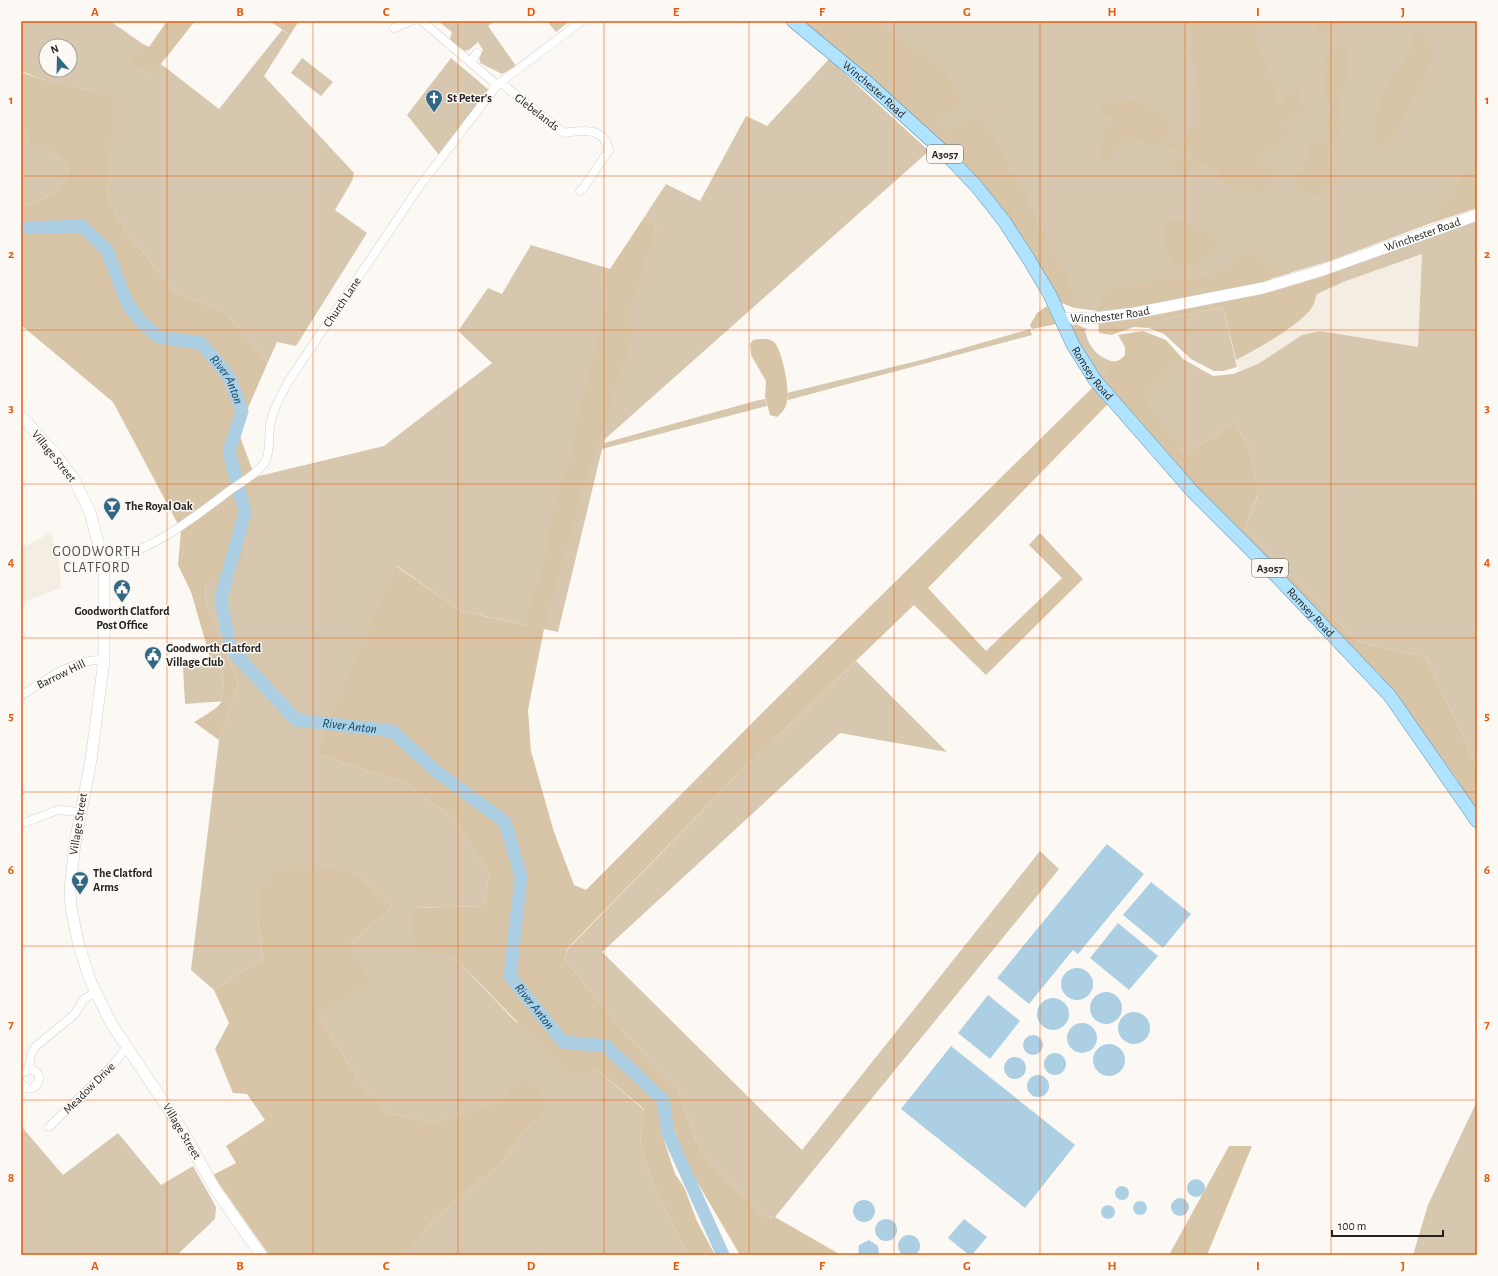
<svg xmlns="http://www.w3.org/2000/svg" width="1498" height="1276" font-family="'Alegreya Sans',sans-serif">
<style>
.built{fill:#f4ede2}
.green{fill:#d6c7ae;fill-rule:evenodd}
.forest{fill:#d8c5a7}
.water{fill:#adcfe4}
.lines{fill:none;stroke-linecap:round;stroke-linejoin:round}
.river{stroke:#adcfe4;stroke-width:13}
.street-casing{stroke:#d3d1cd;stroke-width:9}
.secondary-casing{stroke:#d3d1cd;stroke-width:12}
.primary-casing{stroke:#5d93b1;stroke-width:14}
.street{stroke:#fff;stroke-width:8}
.secondary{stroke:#fff;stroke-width:11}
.primary{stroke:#b0e3ff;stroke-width:13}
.grid{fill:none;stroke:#e8590c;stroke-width:1;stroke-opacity:0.55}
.labels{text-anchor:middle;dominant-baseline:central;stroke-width:3;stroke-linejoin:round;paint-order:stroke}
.shield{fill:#fcf9f4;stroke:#656360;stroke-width:1}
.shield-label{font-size:11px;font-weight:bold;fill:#242321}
.street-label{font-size:12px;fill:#242321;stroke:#fcf9f4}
.poi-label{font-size:12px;font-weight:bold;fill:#242321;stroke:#fcf9f4;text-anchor:start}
.water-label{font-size:13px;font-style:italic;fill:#064764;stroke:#fcf9f4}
.quarter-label{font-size:14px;letter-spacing:1px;fill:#524f4c;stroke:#fcf9f4}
.neatline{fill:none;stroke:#e8590c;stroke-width:1.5}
.grid-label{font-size:13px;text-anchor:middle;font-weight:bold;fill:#e8590c}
</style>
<rect width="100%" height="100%" fill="#fcf9f4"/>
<g class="built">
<path d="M1422,254l-4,93 -98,-16 -18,4 -44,29 -19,8 -3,-12 21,-10 55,-42 5,-14 26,-12z"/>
<path d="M51,532l9,34 1,22 -40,15v-54z"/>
</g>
<g class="green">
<path d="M21,21h89l33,23 -13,19 18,10 13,-9 58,45 63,-79 8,5 -26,41 90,97 -2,8 -17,29 32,23 -71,113 -19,-4 -9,20 -44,-51 -49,-18 -49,-62 -19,-33 6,-102 -72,-17 -20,-8zM46,46h24v24h-24z"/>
<path d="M438,21h56l-6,5 28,40 -14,8 -22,-11 -1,-8 4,-5 -5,-8 -9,8 -5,1 -15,-10 3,-9z"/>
<path d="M547,21h23l-14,11z"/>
<path d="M809,21h668v185l-150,56 -41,12 -188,37 -23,-3 -13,-5 -22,-45z"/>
<path d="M302,58l31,24 -12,14 -30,-23z"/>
<path d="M451,58l38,32 -50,65 -32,-40z"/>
<path d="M829,59l100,92 -324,288 -1,4 151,-42 10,-2 2,7 -165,43 -44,183 -97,-21 -64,-45 -80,188 91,30 46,35 35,53 -5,34 -72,2 41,48 62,65 81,48 48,41 -4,31 9,34 39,80h-294l22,-14 17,-21 68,-56 23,-32 13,-12 -27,-34 -7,16 -70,21 -44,-10 -27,-28 -44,-70 30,-69 44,-40 -38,-35 -26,-1 -70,51 5,38 -49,31 -23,-20 28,-230 19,-57 -32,-81 -1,-19 50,-106 129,-31 108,-83 -34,-32 30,-43 14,6 29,-49 79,24 24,23 23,-66 -12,-10 21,-32 34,17 46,-85 21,10z"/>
<path d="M21,130l7,8 24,13 5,6 11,7 -1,13 -15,18 -31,12z"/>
<path d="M1477,217v549l-51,-109 -68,-15 -113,-113 13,-35 -9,-47 -14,-24 -50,31 -43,-58 41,-37 30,17 20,-2 25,-10 44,-29 18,-4 98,16 4,-93 -79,28 -3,-14z"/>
<path d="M1223,307l14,60 -14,4h-9l-23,-12 -27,-25 -15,-6 15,-9z"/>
<path d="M1076,324l11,5 -2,1c2,12 9,24 21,29 -4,23 16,41 30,57l-3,3 -40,-47 -24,-45z"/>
<path d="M1030,329l2,6 -244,65 -1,-7 138,-34z"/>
<path d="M856,661l91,91 -107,-19 -238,219 200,198 238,-299 19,18 -284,348 -9,1 -41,-39 -19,-22 -10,-16 -18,-53 -51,-52 -63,-77 4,-10 167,-172z"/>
<path d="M221,664l4,37 -40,3 -2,-38z"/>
<path d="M1477,1101v154h-64l15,-50z"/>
<path d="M21,1126l42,49 55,-42 43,52 32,-19 23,41 -1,12 -38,36h-156z"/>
</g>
<g class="forest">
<path d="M167,21h28l-34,43 -13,9 -19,-10 14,-19 6,3z"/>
<path d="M270,21h29l-9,14z"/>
<path d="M798,21h74l22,11 25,19 21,13 25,38 -31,20 10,10 32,-16 5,2 20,30 14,30 10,14 4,14 26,50 12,18 8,34 -13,-5 -9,-10 -51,-83z"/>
<path d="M1189,21h68l-2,15 19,48 2,20 3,2 4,-1 9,-19 6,-1 2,15 8,17 -4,3 -7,-7 -7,1v6l-5,3 6,12 -3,6 -15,6 -14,10 1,6 11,7 2,9 -3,8 -10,6 -9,-3 -14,1 -5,-8h-10l-3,-2 1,-12h-2l-14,4 -3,-1 7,-6 -3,-2 -16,4 -2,8 -13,-6v-4l8,-12 7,4 4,-2 -1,-4 -12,-3h-10l-3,-3 1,-2 10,-3 10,-10 12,-5 -2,-16 3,-15 -3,-7v-16l-9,-17 3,-14z"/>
<path d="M1317,21h20l-3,8 -13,14 -2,-4z"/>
<path d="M1421,31c8,6 12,14 11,24 0,21 -21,43 -29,62 -2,6 -3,15 -7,20 -5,5 -10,7 -17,8l-5,-7c1,-18 5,-43 16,-59 7,-10 15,-18 21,-27l-1,-10 5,-10z"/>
<path d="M1346,41l5,4 -3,8 2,18 -7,17 -3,14 3,27c-6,7 -8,13 -15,20l2,7 -1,12 4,10 -5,8 -6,1 -3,8 -8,1 -13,-10 -2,-6 11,-20 4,-19 3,-3h11l4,-2 -2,-13 5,-15 -1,-3 -5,-3 -1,-27 -4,-10c3,-9 16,-20 25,-24z"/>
<path d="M21,72l20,7 73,17 -7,102 19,33 49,62 49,18 44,51 -30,69 17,46v22l-18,79 -32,5 1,19 32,81 -19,57 -25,-18c36,-22 31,-18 27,-59l-9,1 -21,-72 -13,-27 3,-35 -68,-128 -92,-77v-118l31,-12 15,-18 1,-13 -11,-7 -5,-6 -20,-9 -11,-12z"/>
<path d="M984,100l6,5 3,9h-6l-6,-7v-6z"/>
<path d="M1136,100l6,2 5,5 12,4 8,9 3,7v7l-7,8 -10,4 -7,-2 -3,-5 -15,2 -9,4 -10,16 -7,-1 -3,-13 7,-8 -3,-9 2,-3 10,-6 -5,-5 -8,2 -2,-1v-11c10,-8 25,-2 36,-6z"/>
<path d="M1477,165v43l-42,14 27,-46z"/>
<path d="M645,216l12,10 -27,82 1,32 -3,16 -9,13 -11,45 -27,80 -37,135 -16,81 3,41 23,81 20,53 12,5 178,-179 329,-324 15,17 -180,184 58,63 76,-73 -33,-33 11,-12 43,46 -97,96 -72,-70 -179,172 -167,171 -4,11 63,77 51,52 18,53 10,16 19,22 41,39 9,-1 66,38h-101l-54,-92 -13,-36 -12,4 14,43 9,13 13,34 18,34h-27l-39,-80 -9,-34 4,-32 -48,-40 -24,9 -119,-122 -37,-6 -4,-42 72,-2 5,-34 -35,-53 -46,-35 -91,-30 19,-49 60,-139 65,45 64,14 21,-72 10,-56 12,-31 20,-91 19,-66 2,-14 -5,-17z"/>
<path d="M1167,219c14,1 41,8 50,20 -2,10 -6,14 -14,20 -30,24 -44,-15 -36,-40z"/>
<path d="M1249,255l8,1 13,11 21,6 -21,6 2,12 68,-23 3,14 -26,12c-2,5 -3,11 -6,15 -13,17 -55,41 -75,51l-13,-53 -59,12 -15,9 -15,-1 -23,8 -12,-2 -2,-30 9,-10 16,-11 12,-1 17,1 14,-4 40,-1 10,-4 26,-16z"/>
<path d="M1047,306l9,18 -24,5 -2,-4 7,-12z"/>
<path d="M1143,331l23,9 17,19 -40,37 42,58 50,-31 14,24 9,46 -13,36 113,113 68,15 51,109v47l-21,-35 -47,-64 -48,-58 -162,-167 -83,-95c-8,-12 -13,-21 -10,-35 8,4 13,3 19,-4v-8l-7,-12z"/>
<path d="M759,339c5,0 10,-1 15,3 8,7 16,48 13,59 -1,7 -5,12 -10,16l-7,-2 -5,-18 1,-16 -15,-26 -1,-11 3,-4z"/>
<path d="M302,866l52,5 38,35 -44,40 22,35 -52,34 44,70 27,28 44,10 69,-21 8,-16 15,-7 15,10 5,20 -8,11 -13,12 -23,32 -68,56 -17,21 -17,12 -5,2h-125l-56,-80 23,-12 -10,-17 39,-26 -18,-26 -14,-1 -18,-44 14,-26 -15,-33 49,-31 -5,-39 3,-30 15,-23z"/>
<path d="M1229,1146h23l-45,109h-38z"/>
</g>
<g class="water">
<path d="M1107,844l37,30 -66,80 -5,-4 -44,54 -32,-26z"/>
<path d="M1151,882l40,32 -28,34 -40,-33z"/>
<path d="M1118,923l40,33 -29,34 -39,-32z"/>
<circle cx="1077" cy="984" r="16"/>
<circle cx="1106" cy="1008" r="16"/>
<path d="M988,995l32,26 -30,38 -32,-26z"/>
<circle cx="1053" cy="1014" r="16"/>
<circle cx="1134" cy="1028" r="16"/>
<circle cx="1082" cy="1038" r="15"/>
<circle cx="1033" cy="1045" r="10"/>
<circle cx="1109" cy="1060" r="16"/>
<path d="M951,1046l124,99 -50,63 -124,-99z"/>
<circle cx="1055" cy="1064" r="11"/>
<circle cx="1015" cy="1068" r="11"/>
<circle cx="1038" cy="1086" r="11"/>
<circle cx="1196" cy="1188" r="9"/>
<circle cx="1122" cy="1193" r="7"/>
<circle cx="1180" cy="1207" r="9"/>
<circle cx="864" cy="1211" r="11"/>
<circle cx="1140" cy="1208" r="7"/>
<circle cx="1108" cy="1212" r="7"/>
<path d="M964,1219l23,18 -15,18h-3l-21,-17z"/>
<circle cx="886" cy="1230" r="11"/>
<circle cx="909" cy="1246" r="11"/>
<path d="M869,1240l9,6 1,9h-21l1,-10z"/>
</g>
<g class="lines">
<path class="river" id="s1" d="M21,228l61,-2 25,24 20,53 15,20 17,14 42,6 28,34 13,34 -13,41 16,60 -24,86 9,50 66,72 96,11 45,41 68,50 16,55 -11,99 53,66 43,4 57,54 5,33 55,122"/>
<g class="street-casing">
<g id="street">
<path d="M422,21l75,64"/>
<path d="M394,28l17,-7"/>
<path d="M471,61l6,-8"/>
<path d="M501,83l63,50c19,-3 40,-6 45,17l-27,40 -2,1"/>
<path d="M102,558c42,0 94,-42 127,-67 12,-9 30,-18 37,-31 5,-11 2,-28 5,-40 3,-14 12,-28 19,-41l129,-192 78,-102 85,-64"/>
<path d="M21,696c24,-16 53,-38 83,-36"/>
<path d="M21,824l37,-14 21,2"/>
<path d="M29,1069l2,-14 4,-8 40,-33 8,-14 12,-8"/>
<path d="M21,1074l5,-4c24,-4 10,32 -5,13"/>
<path d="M49,1127l63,-61 14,-18"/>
</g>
</g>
<g class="secondary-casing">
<g id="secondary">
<path id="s2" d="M1061,318h33l41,-5 128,-25 57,-17 157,-56"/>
<path d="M21,416l35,39 19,26 15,31 12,46 2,17v85l-13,100 -16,83 -5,46 1,18 7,35 12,38 21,43 70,105 34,61 46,66"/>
</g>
</g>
<g class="primary-casing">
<g id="primary">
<path id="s3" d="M793,21l75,62 76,69 33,35 27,34 24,37 22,37 23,50 22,35 97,111 71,71 127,134 87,125"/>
</g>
</g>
<use href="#street" class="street"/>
<use href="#secondary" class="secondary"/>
<use href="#primary" class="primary"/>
</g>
<path class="grid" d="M167,21v1234M313,21v1234M458,21v1234M604,21v1234M749,21v1234M894,21v1234M1040,21v1234M1185,21v1234M1331,21v1234M21,176h1456M21,330h1456M21,484h1456M21,638h1456M21,792h1456M21,946h1456M21,1100h1456"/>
<defs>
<g id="church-pin" transform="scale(0.9)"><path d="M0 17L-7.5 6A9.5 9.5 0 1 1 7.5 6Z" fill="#336884" stroke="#fcf9f4"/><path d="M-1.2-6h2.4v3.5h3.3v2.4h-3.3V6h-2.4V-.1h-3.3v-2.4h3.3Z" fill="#fff"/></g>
<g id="bar-pin" transform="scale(0.9)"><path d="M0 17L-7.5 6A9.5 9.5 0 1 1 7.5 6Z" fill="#336884" stroke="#fcf9f4"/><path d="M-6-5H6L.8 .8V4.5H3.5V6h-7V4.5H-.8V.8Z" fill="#fff"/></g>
<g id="civic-pin" transform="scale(0.9)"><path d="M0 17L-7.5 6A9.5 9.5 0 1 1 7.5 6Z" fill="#336884" stroke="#fcf9f4"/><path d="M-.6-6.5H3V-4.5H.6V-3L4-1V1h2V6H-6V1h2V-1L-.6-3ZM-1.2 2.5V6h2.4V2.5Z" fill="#fff"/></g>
</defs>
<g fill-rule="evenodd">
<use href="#church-pin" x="434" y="98"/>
<use href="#bar-pin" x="112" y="506"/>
<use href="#civic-pin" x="122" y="588"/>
<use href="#civic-pin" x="153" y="655"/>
<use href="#bar-pin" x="80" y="880"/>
</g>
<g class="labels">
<g class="shield">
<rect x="927" y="145" width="36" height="18" rx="3"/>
<rect x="1252" y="559" width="36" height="18" rx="3"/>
</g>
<g class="shield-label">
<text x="945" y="154">A3057</text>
<text x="1270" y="568">A3057</text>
</g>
<g class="street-label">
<text stroke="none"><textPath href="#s3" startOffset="106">Winchester Road</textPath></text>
<text transform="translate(537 112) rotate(38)">Glebelands</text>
<text stroke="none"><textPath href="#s2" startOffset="373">Winchester Road</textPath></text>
<text transform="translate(342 302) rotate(-56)">Church Lane</text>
<text stroke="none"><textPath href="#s2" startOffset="49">Winchester Road</textPath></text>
<text stroke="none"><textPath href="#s3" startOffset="468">Romsey Road</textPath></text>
<text transform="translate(54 456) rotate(51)">Village Street</text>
<text stroke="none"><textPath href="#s3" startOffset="792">Romsey Road</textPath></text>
<text transform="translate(61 674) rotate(-26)">Barrow Hill</text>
<text transform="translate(78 824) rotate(-81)">Village Street</text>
<text transform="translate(89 1088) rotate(-45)">Meadow Drive</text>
<text transform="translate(182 1131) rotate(59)">Village Street</text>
</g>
<g class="poi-label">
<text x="447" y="98">St Peter's</text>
<text x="125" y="506">The Royal Oak</text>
<text x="122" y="611" text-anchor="middle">Goodworth Clatford<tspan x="122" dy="14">Post Office</tspan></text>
<text x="166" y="648">Goodworth Clatford<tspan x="166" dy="14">Village Club</tspan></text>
<text x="93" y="873">The Clatford<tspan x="93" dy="14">Arms</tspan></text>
</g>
<g class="water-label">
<text stroke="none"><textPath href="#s1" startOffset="287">River Anton</textPath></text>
<text stroke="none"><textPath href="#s1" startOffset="719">River Anton</textPath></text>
<text stroke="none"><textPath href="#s1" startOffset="1103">River Anton</textPath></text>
</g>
<g class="quarter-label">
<text x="97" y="552">GOODWORTH<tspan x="97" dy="16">CLATFORD</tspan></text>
</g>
</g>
<rect width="1498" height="1276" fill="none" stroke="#fcf9f4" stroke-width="44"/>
<g transform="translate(58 58) rotate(340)"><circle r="19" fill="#fcf9f4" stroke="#a6a3a0"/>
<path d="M0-3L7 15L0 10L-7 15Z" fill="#336884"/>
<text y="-6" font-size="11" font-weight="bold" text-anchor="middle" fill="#242321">N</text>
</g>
<path d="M1332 1230v6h111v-6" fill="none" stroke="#242321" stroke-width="2"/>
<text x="1338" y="1230" font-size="12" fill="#242321" stroke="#fcf9f4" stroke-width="3" paint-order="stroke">100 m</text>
<rect x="22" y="22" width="1454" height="1232" class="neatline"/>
<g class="grid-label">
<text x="95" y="16">A</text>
<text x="240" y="16">B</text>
<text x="386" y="16">C</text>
<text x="531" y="16">D</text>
<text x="676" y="16">E</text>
<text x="822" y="16">F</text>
<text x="967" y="16">G</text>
<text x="1112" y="16">H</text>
<text x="1258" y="16">I</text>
<text x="1403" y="16">J</text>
<text x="11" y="104">1</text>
<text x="1487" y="104">1</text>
<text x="11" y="258">2</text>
<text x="1487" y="258">2</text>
<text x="11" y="412">3</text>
<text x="1487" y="412">3</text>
<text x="11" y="566">4</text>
<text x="1487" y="566">4</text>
<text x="11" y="720">5</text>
<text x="1487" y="720">5</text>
<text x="11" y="874">6</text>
<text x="1487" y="874">6</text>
<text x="11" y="1028">7</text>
<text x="1487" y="1028">7</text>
<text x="11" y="1182">8</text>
<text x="1487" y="1182">8</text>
<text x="95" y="1270">A</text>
<text x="240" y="1270">B</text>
<text x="386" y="1270">C</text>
<text x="531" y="1270">D</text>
<text x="676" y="1270">E</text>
<text x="822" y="1270">F</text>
<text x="967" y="1270">G</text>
<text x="1112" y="1270">H</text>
<text x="1258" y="1270">I</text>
<text x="1403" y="1270">J</text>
</g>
</svg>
